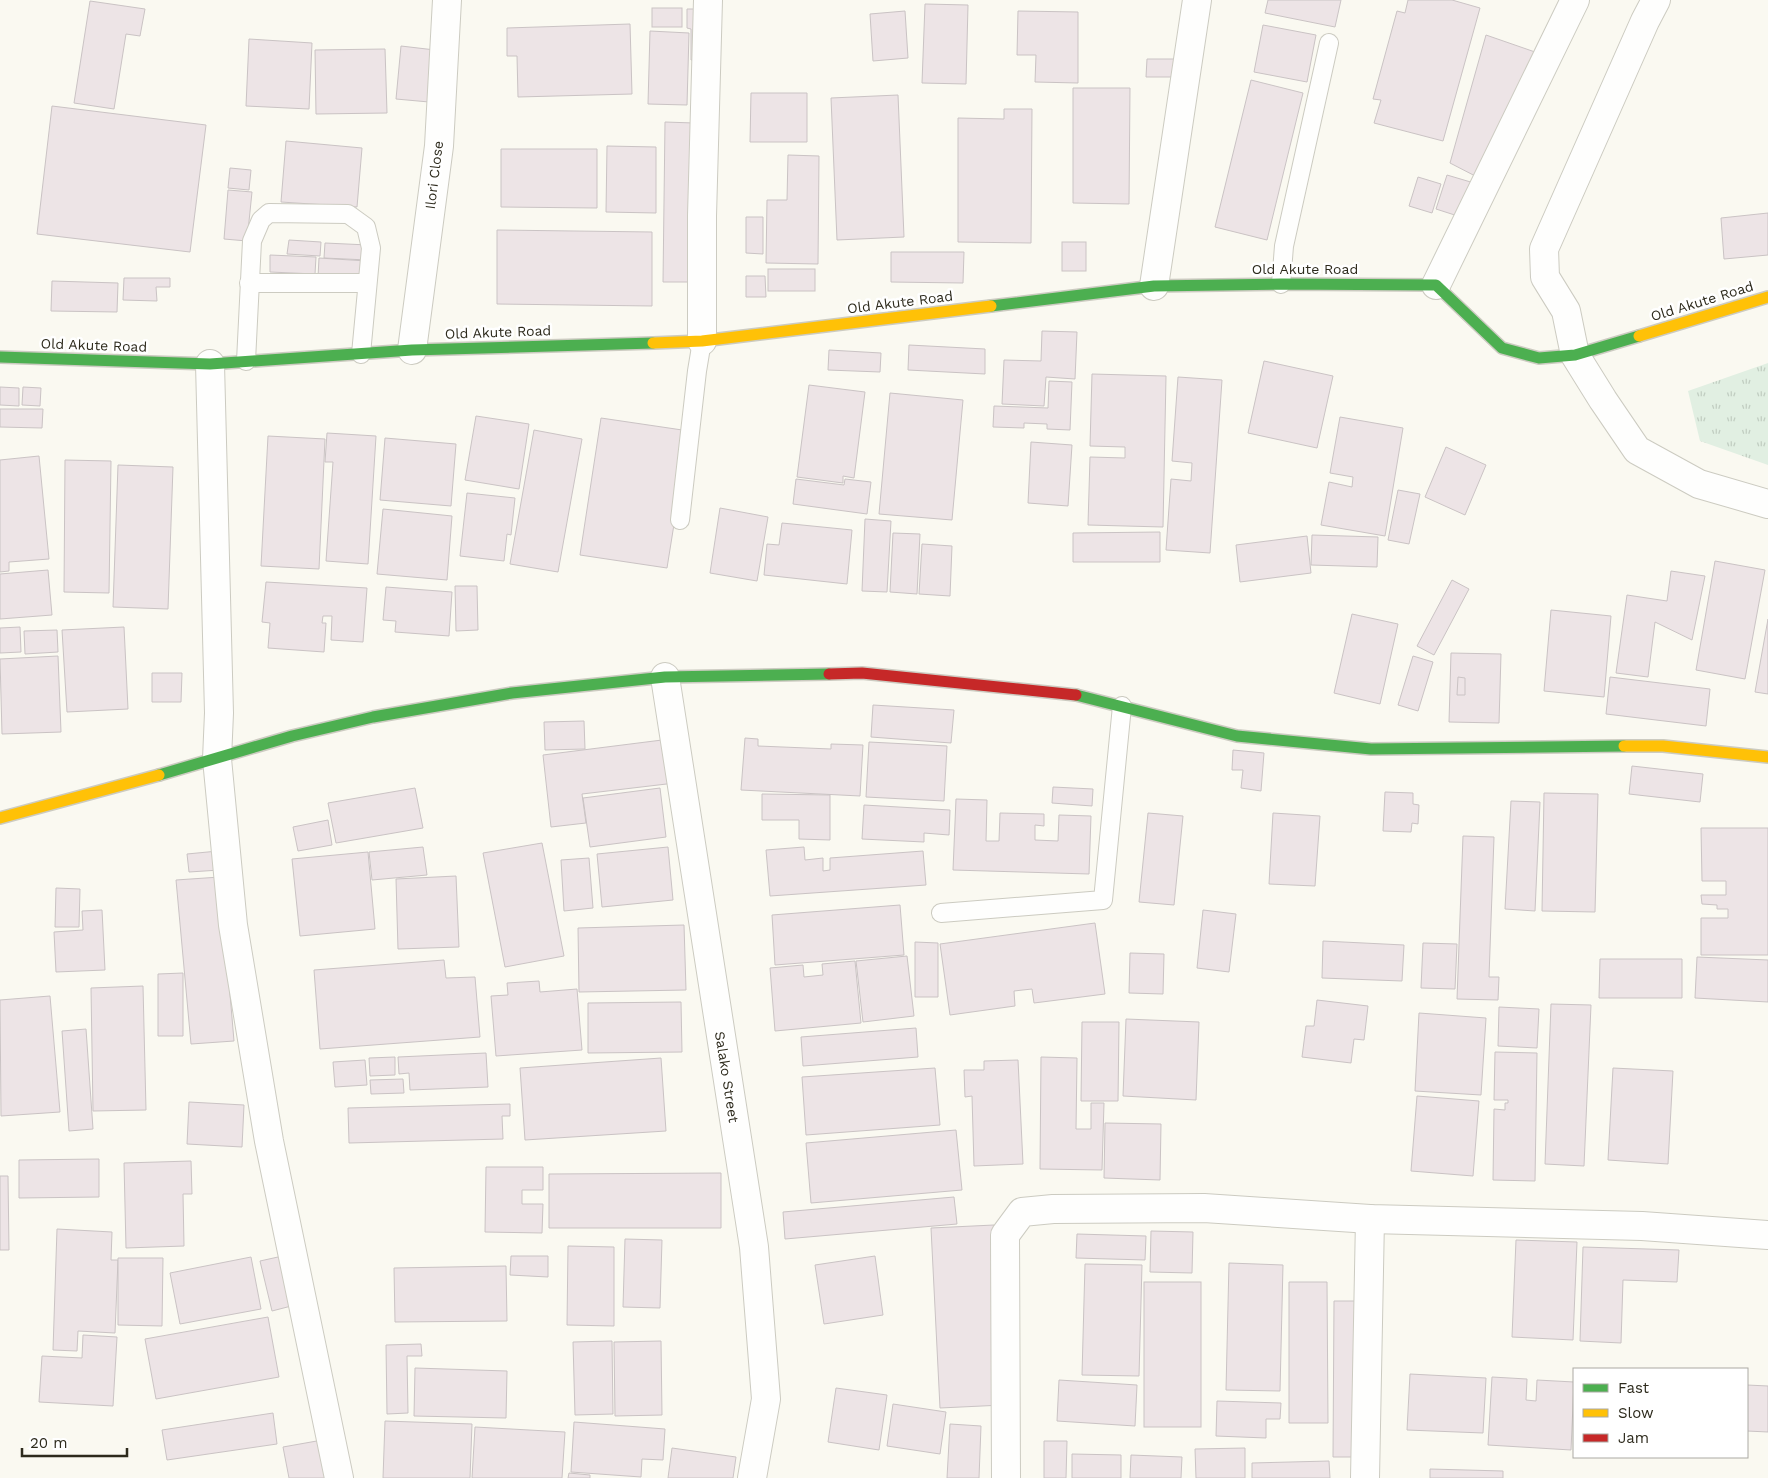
<svg xmlns="http://www.w3.org/2000/svg" width="1768" height="1478" font-family="'Work Sans',sans-serif">
<style>
.grass{fill:url(#grass-tufts)}
.building{fill:#ede4e6;stroke:#cac3c4}
.lines{fill:none;stroke-linecap:round;stroke-linejoin:round}
.lane-casing{stroke:#cccbc1;stroke-width:20}
.street-casing{stroke:#cccbc1;stroke-width:30}
.fast-casing{stroke:#cccbc1;stroke-width:14}
.slow-casing{stroke:#cccbc1;stroke-width:14}
.jam-casing{stroke:#cccbc1;stroke-width:14}
.lane{stroke:#fefefd;stroke-width:18}
.street{stroke:#fefefd;stroke-width:28}
.fast{stroke:#4caf50;stroke-width:11}
.slow{stroke:#ffc107;stroke-width:11}
.jam{stroke:#c62828;stroke-width:11}
.labels{text-anchor:middle;dominant-baseline:central;stroke-width:5;stroke-linejoin:round;paint-order:stroke}
.street-label{font-size:14px;fill:#2d2a1c;stroke:#fff}
</style>
<defs>
<pattern id="grass-tufts" width="24" height="20" patternUnits="userSpaceOnUse" patternTransform="scale(1.25)"><rect width="24" height="20" fill="#e1efe2"/><path d="M3 7l-1-3M5 7V3M7 7l1-3M15 17l-1-3M17 17v-4M19 17l1-3" fill="none" stroke="#c1cdc1"/></pattern>
</defs>
<rect width="100%" height="100%" fill="#faf9f1"/>
<path class="grass" d="M1768,363v102l-68,-24 -12,-50z"/>
<g class="building">
<path d="M1268,0h73l-6,27 -70,-14z"/>
<path d="M1408,0h44l28,8 -37,133 -69,-18 7,-23 -8,-1 24,-88 8,2z"/>
<path d="M90,1l55,8 -5,27 -14,-2 -12,75 -40,-6z"/>
<path d="M925,4l43,1 -2,79 -44,-1z"/>
<rect x="652" y="8" width="30" height="19"/>
<path d="M687,9h19l-1,51h-14v-31l-4,-1z"/>
<path d="M905,11l3,47 -35,3 -3,-47z"/>
<path d="M1018,11l60,1v71l-43,-1 1,-27h-19z"/>
<path d="M630,24l2,70 -114,3 -1,-41h-10v-28z"/>
<path d="M1263,25l53,10 -9,47 -53,-10z"/>
<path d="M650,31l39,2 -2,72 -39,-1z"/>
<path d="M1486,35l49,17 -54,127 -31,-16z"/>
<path d="M249,39l63,4 -3,66 -63,-3z"/>
<path d="M401,46l34,4 -6,52 -33,-3z"/>
<path d="M385,49l2,64 -71,1 -1,-64z"/>
<path d="M1147,59h30v18h-31z"/>
<path d="M1251,80l52,13 -36,147 -52,-13z"/>
<path d="M1073,88h57l-1,116 -56,-1z"/>
<path d="M751,93h56v49h-57z"/>
<path d="M898,95l6,142 -67,3 -6,-142z"/>
<path d="M52,106l154,19 -16,127 -153,-18z"/>
<path d="M1004,109h28l-1,134 -73,-1v-124l46,1z"/>
<path d="M665,122l29,1 -1,159h-30z"/>
<path d="M286,141l76,7 -5,59 -76,-5z"/>
<path d="M607,146l49,1v66l-50,-1z"/>
<path d="M501,149h96v59l-96,-1z"/>
<path d="M788,155l31,1 -1,108 -52,-1 1,-63h20z"/>
<path d="M230,168l21,2 -2,20 -21,-2z"/>
<path d="M1447,175l27,8 -10,35 -28,-9z"/>
<path d="M1418,177l23,7 -9,29 -23,-7z"/>
<path d="M228,190l24,2 -5,49 -23,-2z"/>
<path d="M1768,213v42l-44,4 -3,-41z"/>
<path d="M746,217h17v37l-17,-1z"/>
<path d="M497,230l155,2v74l-155,-2z"/>
<path d="M289,240l32,2 -1,14 -33,-2z"/>
<rect x="1062" y="242" width="24" height="29"/>
<path d="M325,243l43,2 -1,15 -43,-2z"/>
<path d="M891,252h73l-1,31 -72,-1z"/>
<path d="M270,255l46,2 -1,17 -45,-2z"/>
<path d="M319,258l48,3 -1,18 -48,-2z"/>
<rect x="768" y="269" width="47" height="22"/>
<path d="M746,276h19l1,21h-20z"/>
<path d="M124,278h46v9h-14l1,14 -34,-1z"/>
<path d="M52,281l66,2 -1,29 -66,-1z"/>
<path d="M1042,331l35,1 -2,47 -29,-2 -2,29 -42,-2 2,-44 37,1z"/>
<path d="M909,345l76,4v25l-77,-4z"/>
<path d="M829,350l52,3 -1,19 -52,-2z"/>
<path d="M1264,361l69,15 -16,72 -69,-15z"/>
<path d="M1092,374l74,2 -3,151 -75,-2 2,-68 35,1v-11l-35,-1z"/>
<path d="M1178,377l44,3 -12,173 -44,-3 5,-71 20,2 1,-18 -20,-2z"/>
<path d="M1049,381l23,1 -2,48 -23,-1v-5l-23,-1v5l-31,-1 1,-21 54,2z"/>
<path d="M809,385l56,7 -11,86 -11,-2v7l-46,-6z"/>
<path d="M0,387l19,1v18l-19,-1z"/>
<path d="M23,387l18,1 -1,18 -18,-1z"/>
<path d="M890,393l73,7 -11,120 -73,-6z"/>
<path d="M0,409h43l-1,19 -42,-1z"/>
<path d="M476,416l53,8 -10,65 -54,-9z"/>
<path d="M1340,417l63,11 -18,108 -64,-11 8,-43 23,5 1,-10 -23,-4z"/>
<path d="M601,418l88,13 -22,137 -87,-13z"/>
<path d="M534,430l48,9 -24,133 -48,-8z"/>
<path d="M327,433l49,3 -8,128 -42,-3 7,-99h-8z"/>
<path d="M268,436l57,3 -6,130 -58,-3z"/>
<path d="M385,438l71,6 -5,62 -71,-6z"/>
<path d="M1031,442l41,3 -4,61 -40,-3z"/>
<path d="M1446,447l40,18 -21,50 -40,-18z"/>
<path d="M39,456l10,103 -40,3v9l-9,1v-112z"/>
<path d="M65,460l46,1 -2,132 -45,-1z"/>
<path d="M118,465l55,2 -5,142 -55,-2z"/>
<path d="M796,479l48,6 1,-6 26,3 -4,32 -74,-10z"/>
<path d="M1398,490l22,4 -11,50 -21,-4z"/>
<path d="M467,493l48,5 -4,37 -4,-1 -3,27 -44,-5z"/>
<path d="M720,508l48,9 -11,64 -47,-8z"/>
<path d="M383,509l69,7 -5,64 -70,-6z"/>
<path d="M865,519l26,2 -4,71 -25,-1z"/>
<path d="M782,523l70,7 -5,54 -83,-9 3,-31 12,1z"/>
<path d="M1160,532v30h-87v-29z"/>
<path d="M893,533l27,1 -3,60 -27,-2z"/>
<path d="M1312,535l66,2 -1,30 -66,-2z"/>
<path d="M1307,536l4,37 -71,9 -4,-37z"/>
<path d="M922,544l30,2 -2,50 -31,-2z"/>
<path d="M1715,561l50,9 -20,109 -49,-9z"/>
<path d="M48,570l4,45 -52,4v-45z"/>
<path d="M1671,571l34,5 -13,64 -37,-18 -7,55 -32,-4 11,-78 40,6z"/>
<path d="M1452,580l17,9 -35,66 -17,-9z"/>
<path d="M266,582l101,6 -4,54 -32,-2 1,-24h-9l-1,7h4l-2,29 -56,-4 2,-25 -8,-1z"/>
<path d="M455,586h22l1,44 -22,1z"/>
<path d="M386,587l66,5 -3,44 -54,-4 1,-11 -13,-1z"/>
<path d="M1551,610l60,6 -7,81 -60,-6z"/>
<path d="M1352,614l46,10 -18,80 -46,-11z"/>
<path d="M1768,619v75l-13,-2z"/>
<path d="M20,627l1,25 -21,1v-25z"/>
<path d="M124,627l4,82 -61,3 -5,-82z"/>
<path d="M57,630l1,22 -33,2 -1,-23z"/>
<path d="M1451,653l50,1 -2,69 -50,-1z"/>
<path d="M58,656l3,76 -59,2 -2,-75z"/>
<path d="M1413,656l20,6 -15,49 -20,-6z"/>
<path d="M152,673h30l-1,29h-29z"/>
<path d="M1458,677l7,1v17h-8z"/>
<path d="M1610,677l100,12 -4,37 -100,-12z"/>
<path d="M873,705l81,5 -3,33 -80,-6z"/>
<path d="M584,721l1,28 -40,1 -1,-28z"/>
<path d="M745,738l13,1v7l73,3v-5l32,1 -3,51 -119,-6z"/>
<path d="M670,739l5,44 -93,11 4,29 -35,4 -8,-72z"/>
<path d="M869,742l78,4 -3,55 -78,-4z"/>
<path d="M1233,750l31,3 -3,38 -20,-3 2,-18h-11z"/>
<path d="M1632,766l71,8 -3,28 -71,-8z"/>
<path d="M1053,787l40,2 -1,17 -40,-3z"/>
<path d="M415,788l8,40 -87,15 -8,-40z"/>
<path d="M660,788l6,49 -76,10 -7,-49z"/>
<path d="M1385,792l28,1v11l6,1 -1,19 -6,-1 -1,9 -28,-1z"/>
<path d="M1544,793l54,1 -3,118 -53,-1z"/>
<path d="M762,794l68,1v45l-31,-1v-19h-37z"/>
<path d="M956,799l31,1 -1,41h13l1,-28 44,1v12l-9,-1v15l23,1 1,-26 32,1 -2,58 -136,-4z"/>
<path d="M1511,801l29,1 -5,109 -30,-2z"/>
<path d="M864,805l86,5 -1,25 -25,-2v9l-62,-3z"/>
<path d="M1148,813l35,3 -9,89 -35,-3z"/>
<path d="M1273,813l47,3 -5,70 -46,-2z"/>
<path d="M328,820l4,25 -34,6 -5,-24z"/>
<path d="M1701,828h67v127h-67v-37h27v-9h-11v-4l-15,-1 -1,-9h25v-14h-24z"/>
<path d="M1463,836l31,1 -5,140h10l-1,23 -41,-1z"/>
<path d="M542,843l22,113 -59,11 -22,-114z"/>
<path d="M423,847l4,28 -55,5 -3,-28z"/>
<path d="M668,847l5,53 -71,7 -5,-53z"/>
<path d="M804,847l1,13 18,-2v13l7,-1v-12l93,-7 3,34 -156,11 -4,-46z"/>
<path d="M218,851l2,19 -31,2 -2,-18z"/>
<path d="M368,852l7,77 -75,7 -8,-77z"/>
<path d="M589,858l4,50 -29,3 -3,-51z"/>
<path d="M456,876l3,71 -61,2 -2,-70z"/>
<path d="M220,877l14,164 -43,3 -15,-164z"/>
<path d="M56,888l24,1 -1,38h-24z"/>
<path d="M900,905l4,50 -129,10 -3,-50z"/>
<path d="M102,910l3,60 -49,2 -2,-40 29,-2 -1,-19z"/>
<path d="M1203,910l33,4 -7,58 -32,-4z"/>
<path d="M1095,923l10,71 -71,9 -2,-14 -18,2 1,15 -65,9 -10,-71z"/>
<path d="M684,925l2,65 -107,2 -1,-64z"/>
<path d="M1323,941l81,4 -2,36 -80,-3z"/>
<path d="M915,942l23,1v54h-23z"/>
<path d="M1423,943l34,1 -2,45 -34,-1z"/>
<path d="M1130,953l34,1 -1,40 -34,-1z"/>
<path d="M907,956l7,60 -51,6 -7,-61z"/>
<path d="M1697,957l71,3v42l-73,-4z"/>
<path d="M1600,959h82v39h-83z"/>
<path d="M444,960l2,18 29,-1 5,60 -160,12 -6,-79z"/>
<path d="M855,961l6,62 -86,8 -5,-63 33,-3 1,12 19,-2 -1,-11z"/>
<path d="M183,973v63h-25v-62z"/>
<path d="M539,981l1,11 37,-3 5,61 -86,6 -5,-60 17,-1 -1,-12z"/>
<path d="M143,986l3,124 -53,1 -2,-123z"/>
<path d="M50,996l10,116 -59,4 -1,-116z"/>
<path d="M1317,1000l51,6 -4,34 -10,-1 -3,24 -49,-6 4,-31h8z"/>
<path d="M681,1002l1,50 -94,1v-50z"/>
<path d="M1551,1004l40,1 -7,161 -39,-2z"/>
<path d="M1499,1007l40,2 -2,39 -39,-2z"/>
<path d="M1419,1013l67,5 -5,77 -66,-4z"/>
<path d="M1126,1019l73,3 -3,78 -73,-4z"/>
<path d="M1082,1022h37l-1,79h-37z"/>
<path d="M916,1028l2,29 -115,9 -2,-29z"/>
<path d="M86,1029l7,100 -24,2 -7,-100z"/>
<path d="M1495,1052l42,1 -2,128 -42,-1 1,-71 11,1v-7h3v-3h-14z"/>
<path d="M486,1053l2,34 -78,3 -1,-17 -10,1 -1,-17z"/>
<path d="M395,1057v18l-25,1 -1,-18z"/>
<path d="M1041,1057l36,1 -1,71h15v-26h13l-2,67 -62,-1z"/>
<path d="M661,1058l5,73 -141,9 -5,-72z"/>
<path d="M365,1060l2,25 -32,2 -2,-25z"/>
<path d="M1018,1060l5,104 -49,2 -2,-70 -7,1 -1,-27h20v-9z"/>
<path d="M935,1068l5,57 -134,10 -4,-58z"/>
<path d="M1613,1068l60,3 -5,93 -60,-4z"/>
<path d="M403,1079l1,14 -33,1 -1,-14z"/>
<path d="M1417,1096l62,5 -6,75 -62,-5z"/>
<path d="M189,1102l55,3 -2,42 -55,-3z"/>
<path d="M510,1104v12h-8l1,23 -154,4 -1,-35z"/>
<path d="M1105,1123l56,1 -1,56 -56,-2z"/>
<path d="M956,1130l6,60 -151,13 -5,-60z"/>
<path d="M99,1159v38l-80,1v-38z"/>
<path d="M191,1161l1,33h-9l1,52 -58,2 -2,-85z"/>
<path d="M486,1167h57v23h-21v14h21l-1,29 -57,-1z"/>
<path d="M721,1173v55h-172v-54z"/>
<path d="M0,1176h8l1,74h-9z"/>
<path d="M954,1197l3,27 -172,15 -2,-27z"/>
<path d="M994,1225l9,180 -63,3 -9,-180z"/>
<path d="M57,1229l55,3 -1,28h7l-3,73 -37,-2 -1,20 -24,-1z"/>
<path d="M1151,1231l42,1 -1,41 -42,-1z"/>
<path d="M1077,1234l69,2 -1,24 -69,-2z"/>
<path d="M625,1239l37,1 -2,68 -37,-1z"/>
<path d="M1516,1240l61,2 -4,98 -61,-3z"/>
<path d="M568,1246l46,1v79l-47,-1z"/>
<path d="M1583,1247l96,3 -2,32 -54,-2 -2,63 -41,-2z"/>
<path d="M287,1255l12,49 -27,7 -12,-50z"/>
<path d="M511,1256h37v21l-38,-2z"/>
<path d="M875,1256l8,59 -59,9 -9,-59z"/>
<path d="M251,1257l10,52 -81,15 -10,-51z"/>
<path d="M118,1258h45l-1,68 -44,-1z"/>
<path d="M1229,1263l54,2 -3,126 -54,-1z"/>
<path d="M1085,1264l57,1 -3,111 -57,-1z"/>
<path d="M506,1266l1,55 -112,1 -1,-54z"/>
<rect x="1144" y="1282" width="57" height="145"/>
<path d="M1289,1282h38l1,141h-39z"/>
<path d="M1334,1301h26l-1,156h-26z"/>
<path d="M268,1317l11,60 -123,22 -11,-60z"/>
<path d="M83,1335l34,2 -4,69 -74,-4 3,-46 40,2z"/>
<path d="M612,1341l1,73 -38,1 -2,-73z"/>
<path d="M661,1341l1,74 -47,1 -1,-74z"/>
<path d="M421,1344l1,12h-15l1,57 -21,1 -1,-69z"/>
<path d="M415,1368l92,3 -1,47 -92,-2z"/>
<path d="M1410,1374l76,4 -3,55 -76,-3z"/>
<path d="M1492,1377l35,2 -1,21 10,1 1,-21 37,2 -3,68 -83,-5z"/>
<path d="M1059,1380l78,5 -2,41 -78,-5z"/>
<path d="M1747,1385l21,1v46l-21,-1z"/>
<path d="M836,1388l51,7 -8,55 -51,-8z"/>
<path d="M1217,1401l64,2 -1,16h-14v19l-50,-2z"/>
<path d="M893,1404l53,8 -6,42 -53,-8z"/>
<path d="M273,1413l4,31 -110,16 -5,-30z"/>
<path d="M385,1421l87,3 -2,54h-87z"/>
<path d="M574,1422l91,7 -2,31 -21,-1 -1,18 -70,-5z"/>
<path d="M950,1424l31,2 -2,52h-32z"/>
<path d="M475,1427l90,5 -3,46h-90z"/>
<path d="M328,1439l7,39h-46l-6,-31z"/>
<path d="M1044,1441h23l-1,37h-22z"/>
<path d="M672,1448l64,9 -3,21h-65z"/>
<path d="M1245,1448v30h-49l-1,-29z"/>
<path d="M1072,1454l49,1v23h-49z"/>
<path d="M1131,1455l51,2 -1,21h-51z"/>
<path d="M1329,1461l1,17h-78v-15z"/>
<path d="M1430,1469l73,2v7h-73z"/>
<path d="M569,1473l21,2v3h-22z"/>
</g>
<g class="lines">
<g class="lane-casing">
<g id="lane">
<path d="M249,283h118"/>
<path d="M1281,284l3,-38 45,-203"/>
<path d="M246,361l6,-120 9,-21 8,-7 79,1 18,13 5,21 -10,106"/>
<path d="M680,520l17,-149 5,-30"/>
<path d="M941,913l162,-13 19,-194"/>
</g>
</g>
<g class="street-casing">
<g id="street">
<path d="M1656,0l-11,21 -101,228 1,28 21,34 9,44 28,45 34,50 62,34 69,20"/>
<path d="M1436,285l139,-285"/>
<path d="M1154,286l43,-286"/>
<path d="M702,341v-125l6,-216"/>
<path d="M412,350l27,-204 8,-146"/>
<path d="M210,364l9,349 -2,46 16,166 36,216 70,337"/>
<path d="M665,677l89,570 12,152 -14,79"/>
<path d="M1006,1478l-1,-243 17,-23 31,-3 151,-1 166,11 272,7 126,9"/>
<path d="M1365,1478l5,-259"/>
</g>
</g>
<g class="fast-casing">
<g id="fast">
<path d="M991,306l163,-20 127,-2 155,1 66,63 37,10 36,-3 64,-19"/>
<path d="M0,357l210,7 202,-14 241,-7"/>
<path d="M1076,695l161,41 134,13 253,-3"/>
<path d="M159,775l133,-39 81,-19 139,-24 153,-16 164,-3"/>
</g>
</g>
<g class="slow-casing">
<g id="slow">
<path d="M1639,336l129,-39"/>
<path d="M653,343l49,-2 289,-35"/>
<path d="M1624,746h39l105,11"/>
<path d="M0,818l159,-43"/>
</g>
</g>
<g class="jam-casing">
<path id="jam" d="M829,674l33,-1 214,22"/>
</g>
<use href="#lane" class="lane"/>
<use href="#street" class="street"/>
<use href="#fast" class="fast"/>
<use href="#slow" class="slow"/>
<use href="#jam" class="jam"/>
</g>
<g class="labels">
<g class="street-label">
<text transform="translate(434 175) rotate(-83)">Ilori Close</text>
<text x="1305" y="269">Old Akute Road</text>
<text transform="translate(1702 301) rotate(-17)">Old Akute Road</text>
<text transform="translate(900 302) rotate(-7)">Old Akute Road</text>
<text transform="translate(498 332) rotate(-2)">Old Akute Road</text>
<text transform="translate(94 345) rotate(2)">Old Akute Road</text>
<text transform="translate(727 1077) rotate(81)">Salako Street</text>
</g>
</g>
<rect x="1573" y="1368" width="175" height="90" fill="#ffffff" stroke="#abaaa4"/>
<rect x="1583" y="1384" width="25" height="8" fill="#4caf50" stroke="#abaaa4"/>
<text x="1618" y="1393" font-size="15" fill="#2d2a1c">Fast</text>
<rect x="1583" y="1409" width="25" height="8" fill="#ffc107" stroke="#abaaa4"/>
<text x="1618" y="1418" font-size="15" fill="#2d2a1c">Slow</text>
<rect x="1583" y="1434" width="25" height="8" fill="#c62828" stroke="#abaaa4"/>
<text x="1618" y="1443" font-size="15" fill="#2d2a1c">Jam</text>
<path d="M22 1448v8h105v-8" fill="none" stroke="#2d2a1c" stroke-width="2.5"/>
<text x="30" y="1448" font-size="15" fill="#2d2a1c" stroke="#ffffff" stroke-width="4" paint-order="stroke">20 m</text>
</svg>
